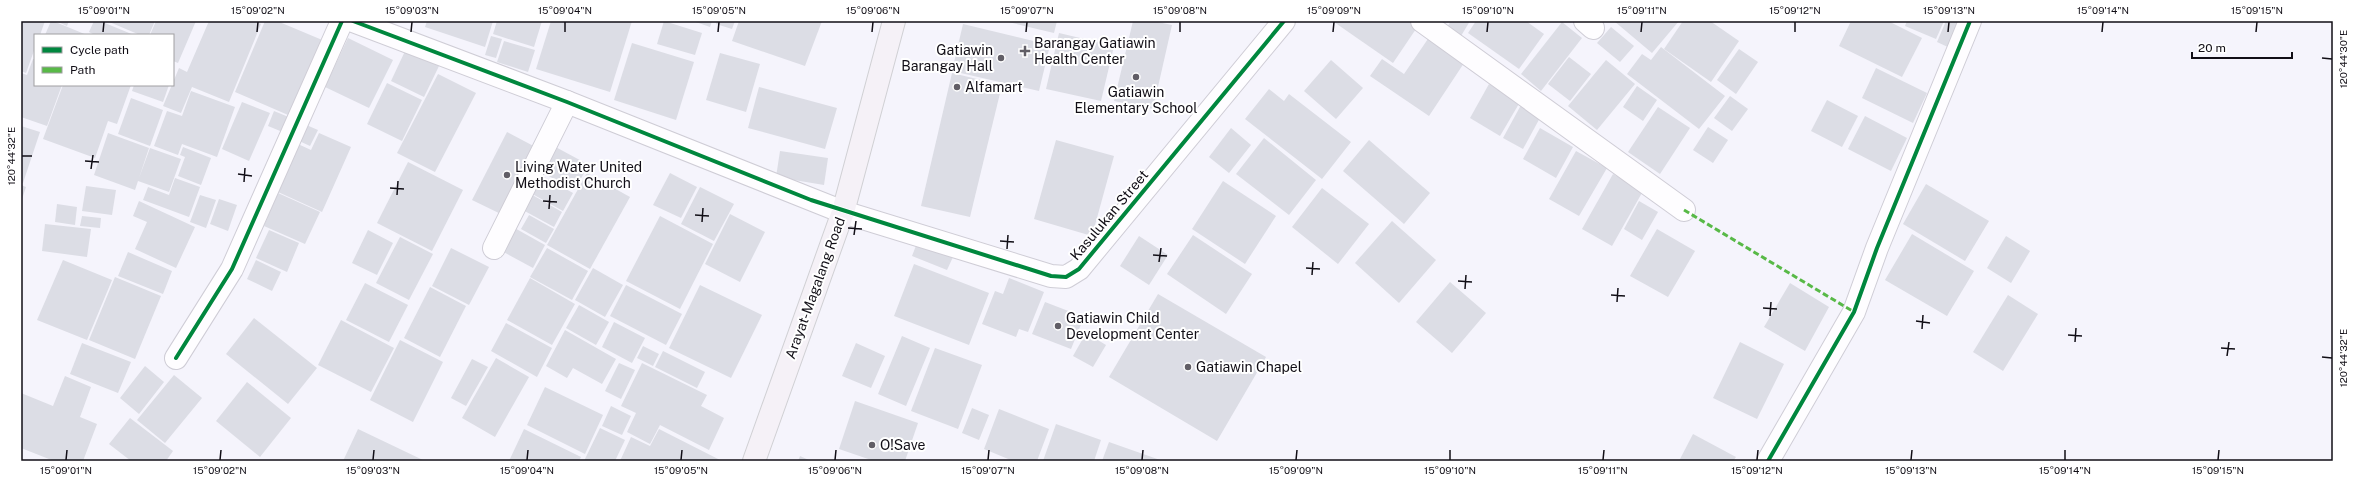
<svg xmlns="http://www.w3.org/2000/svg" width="2354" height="482" font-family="'Public Sans',sans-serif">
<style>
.building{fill:#dcdde5}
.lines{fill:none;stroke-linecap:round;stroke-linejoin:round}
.street-casing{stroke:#cfcdd6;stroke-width:24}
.secondary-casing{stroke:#cfcdd6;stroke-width:24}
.primary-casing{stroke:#d0d0d4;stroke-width:24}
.street{stroke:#fefdff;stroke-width:22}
.secondary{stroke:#fefdff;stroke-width:22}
.primary{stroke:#f5f1f7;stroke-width:22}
.quiet{stroke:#58b947;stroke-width:3;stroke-dasharray:6 3;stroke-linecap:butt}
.cycleway-casing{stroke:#fff;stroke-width:6}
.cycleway{stroke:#00873e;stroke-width:4}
.ticks{fill:none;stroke:#110e16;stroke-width:1.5}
.poi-dot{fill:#615e66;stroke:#fff;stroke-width:1.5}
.labels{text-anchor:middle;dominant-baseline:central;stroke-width:4;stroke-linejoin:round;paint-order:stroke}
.poi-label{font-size:14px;fill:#110e16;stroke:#fff;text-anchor:start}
.street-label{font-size:14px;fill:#110e16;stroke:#fff}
.neatline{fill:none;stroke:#110e16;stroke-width:1.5}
.ticks-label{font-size:10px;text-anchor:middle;fill:#110e16}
</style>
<rect width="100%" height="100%" fill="#f5f4fc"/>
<g class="building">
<path d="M21,21h24l-5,14h-5v13l-9,25 -5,-2z"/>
<path d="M51,21h2l34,14h-42z"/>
<path d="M56,21h13l-2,5z"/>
<path d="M94,21h6l34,14h-39l-6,-3z"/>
<path d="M107,21h48l-6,14h-9z"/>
<path d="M156,21h40l-18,42 -5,-2v-26h-23z"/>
<path d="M209,21h46l6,3 -32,78 -37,-15 -11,26 -18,-7 16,-38 8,4z"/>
<path d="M265,21h12l50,21 -32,76 -60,-26z"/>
<path d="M427,21h66l-8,26 -60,-20z"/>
<path d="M497,21h45l-8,26 -41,-13z"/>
<path d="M551,21h81l-22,71 -74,-23z"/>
<path d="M664,21l38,12 -7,22 -38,-11z"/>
<path d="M693,21h19l-2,6z"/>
<path d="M717,21h18l-3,8 -16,-5z"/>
<path d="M739,21h83l-17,45 -73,-25z"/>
<path d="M1004,21h53l-3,12z"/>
<path d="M1133,21h20l19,4 -19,84 -39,-8z"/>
<path d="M1335,21h82l3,2 -27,40 -59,-41z"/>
<path d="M1451,21h19l-9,15 -14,-9z"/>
<path d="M1476,21h50l18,13 -25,35 -51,-36z"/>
<path d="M1614,21h65l-27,32z"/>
<path d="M1683,21h27l29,20 -28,41 -47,-33z"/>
<path d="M1851,21h37l34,17 -20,39 -63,-31z"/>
<path d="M1907,21h37l-8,18 -31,-13z"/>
<path d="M1946,21l15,1 -11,26 -13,-6z"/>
<path d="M1562,22l20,16 -41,53 -20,-17z"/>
<path d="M963,24l87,21 -11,46 -87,-20z"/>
<path d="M1611,27l23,19 -14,16 -23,-19z"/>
<path d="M1059,33l55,13 -13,55 -55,-12z"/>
<path d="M1432,33l36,24 -39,59 -59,-40 12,-17 22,15z"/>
<path d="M491,36l11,3 -6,19 -11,-3z"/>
<path d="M348,38l45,22 -24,48 -44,-21z"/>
<path d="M504,41l31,9 -7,22 -31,-10z"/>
<path d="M632,43l62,19 -18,58 -62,-20z"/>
<path d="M1661,47l64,49 -26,33 -72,-55 15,-20 9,6z"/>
<path d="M406,49l33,17 -15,31 -33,-16z"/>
<path d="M1739,49l19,13 -22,32 -19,-14z"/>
<path d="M720,53l40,11 -14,48 -40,-12z"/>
<path d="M1569,57l22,17 -21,27 -22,-17z"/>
<path d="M33,59h2v26h27l-15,41 -26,-9v-44l6,2z"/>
<path d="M1331,60l32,28 -27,31 -32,-28z"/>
<path d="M1606,60l29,24 -38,46 -29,-24z"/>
<path d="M1876,68l51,25 -14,30 -51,-25z"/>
<path d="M952,73l50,12 -32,132 -49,-11z"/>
<path d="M438,74l38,19 -41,79 -38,-19z"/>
<path d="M387,83l35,17 -20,41 -35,-17z"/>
<path d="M1489,84l31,18 -20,34 -30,-18z"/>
<path d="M63,85h68l-14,39 -9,-3 -13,37 -52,-19z"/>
<path d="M134,85h35l-6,17 -31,-11z"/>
<path d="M1637,86l20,14 -14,21 -20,-14z"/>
<path d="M759,87l78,21 -12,41 -77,-21z"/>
<path d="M1269,89l15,12 5,-7 62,48 -29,37 -77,-60z"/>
<path d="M191,91l44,16 -18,50 -35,-13 -4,11 -24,-9 13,-35 15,5z"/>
<path d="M1730,96l18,13 -16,22 -18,-13z"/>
<path d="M131,98l32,12 -13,36 -32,-12z"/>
<path d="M1827,100l31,16 -16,31 -31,-16z"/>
<path d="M242,102l28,11 -21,48 -27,-12z"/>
<path d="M1521,105l20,11 -18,33 -20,-11z"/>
<path d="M1658,107l32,21 -30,46 -32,-22z"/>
<path d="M274,111l17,7 -6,15 -17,-7z"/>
<path d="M1865,116l42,22 -16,33 -43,-22z"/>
<path d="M304,124l14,6 -8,16 -13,-6z"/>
<path d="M21,126l19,6 -17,51h-2z"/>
<path d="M1708,127l20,13 -15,23 -20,-13z"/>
<path d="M1231,128l20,17 -22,28 -20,-16z"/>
<path d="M1540,128l33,19 -17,31 -33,-19z"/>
<path d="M507,132l34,18 -34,67 -35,-17z"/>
<path d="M108,133l41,15 -10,30 11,-30 31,11 -12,33 -31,-11 -3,9 -41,-15z"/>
<path d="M319,133l32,14 -29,65 -44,-20 20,-48 13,6z"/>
<path d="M1264,138l52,42 -27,35 -53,-41z"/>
<path d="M1056,140l58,16 -22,80 -58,-17z"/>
<path d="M1369,140l61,53 -26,31 -61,-53z"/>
<path d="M550,144l39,21 -15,25 -38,-21z"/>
<path d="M183,147l28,11 -10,27 -23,-9 7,-19 -5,-2z"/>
<path d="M780,151l48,7 -4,27 -48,-8z"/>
<path d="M1576,151l31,17 -28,48 -30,-17z"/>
<path d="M408,162l55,28 -31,61 -55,-28z"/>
<path d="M537,173l36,20 -10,18 -36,-20z"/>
<path d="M587,173l43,24 -40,72 -43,-24z"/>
<path d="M670,173l27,14 -16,31 -28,-13z"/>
<path d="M1613,174l30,17 -31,55 -30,-17z"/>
<path d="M175,178l25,9 -11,30 -46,-17 5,-13 21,8z"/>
<path d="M1223,181l53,35 -31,48 -53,-35z"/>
<path d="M1926,184l63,37 -24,40 -62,-37z"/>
<path d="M21,185l5,2 -5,15z"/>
<path d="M86,186l30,4 -4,25 -30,-4z"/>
<path d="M700,187l34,17 -20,37 -33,-17z"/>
<path d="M1322,188l47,36 -31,40 -46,-37z"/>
<path d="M278,193l42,19 -15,32 -41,-18z"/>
<path d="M529,193l33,19 -8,15 -33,-18z"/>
<path d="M200,195l16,5 -10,28 -16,-6z"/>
<path d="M219,199l18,6 -9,26 -18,-7z"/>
<path d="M139,201l56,26 -19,41 -41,-19 12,-27 -14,-6z"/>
<path d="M1639,201l19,11 -16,28 -18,-11z"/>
<path d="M57,204l20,3 -2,18 -20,-3z"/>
<path d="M730,214l35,18 -25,50 -35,-18z"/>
<path d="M529,215l25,14 -8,14 -25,-14z"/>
<path d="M82,216l19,2 -1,10 -20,-2z"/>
<path d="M660,216l53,28 -33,65 -54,-28z"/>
<path d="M1392,221l44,39 -37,43 -44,-40z"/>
<path d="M45,224l46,5 -4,28 -45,-6z"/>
<path d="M511,226l34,19 -12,23 -35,-19z"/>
<path d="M1657,229l38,22 -27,46 -38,-21z"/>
<path d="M269,230l30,13 -12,29 -31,-14z"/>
<path d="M368,230l25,13 -16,32 -25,-12z"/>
<path d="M1912,234l62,37 -27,45 -62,-36z"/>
<path d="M1193,235l59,39 -26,40 -59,-40z"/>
<path d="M1139,236l29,19 -19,30 -29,-19z"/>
<path d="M2006,236l24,15 -19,32 -24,-15z"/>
<path d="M400,237l33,17 -24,46 -33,-17z"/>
<path d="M917,243l36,14 -6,13 -35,-14z"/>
<path d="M451,248l38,19 -20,38 -37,-19z"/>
<path d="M547,248l41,23 -16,29 -42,-23z"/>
<path d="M128,252l44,19 -9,23 -45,-18z"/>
<path d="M63,260l49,20 -25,60 -50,-20z"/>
<path d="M256,260l25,12 -9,19 -25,-12z"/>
<path d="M914,264l75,29 -20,52 -75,-29z"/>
<path d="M593,268l30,17 -18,32 -30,-17z"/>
<path d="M115,277l46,19 -26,63 -46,-19z"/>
<path d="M530,278l45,26 -23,41 -45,-25z"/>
<path d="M1009,278l35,14 -16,40 -9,-3 -3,8 -34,-13 13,-33 8,3z"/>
<path d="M1450,282l36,31 -34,40 -36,-31z"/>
<path d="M365,283l43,22 -19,37 -43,-22z"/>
<path d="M1790,283l39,24 -24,44 -41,-24z"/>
<path d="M626,285l56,29 -16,31 -56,-29z"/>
<path d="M700,285l62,30 -31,63 -62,-30z"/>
<path d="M430,287l36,19 -26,51 -36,-19z"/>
<path d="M1158,294l108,63 -49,84 -108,-64z"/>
<path d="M2008,295l30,19 -35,57 -30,-19z"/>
<path d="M1045,302l39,15 -13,32 -39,-15z"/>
<path d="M579,305l30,17 -13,23 -30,-17z"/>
<path d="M254,318l63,50 -29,36 -62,-50z"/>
<path d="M341,320l53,28 -23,44 -53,-27z"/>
<path d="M614,322l31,16 -13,25 -30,-16z"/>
<path d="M506,323l46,25 -15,29 -46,-26z"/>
<path d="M565,330l51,29 -14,25 -29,-16 -6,10 -21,-12z"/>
<path d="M1086,333l20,12 -13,22 -20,-11z"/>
<path d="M902,336l28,12 -24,58 -28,-12z"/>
<path d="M400,340l43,22 -30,60 -43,-22z"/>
<path d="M1740,342l44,22 -27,55 -44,-21z"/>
<path d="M82,343l49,19 -13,31 -48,-19z"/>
<path d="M856,343l29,13 -14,32 -29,-12z"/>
<path d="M643,346l16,8 -6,12 -16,-8z"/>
<path d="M935,348l47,17 -24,64 -47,-18z"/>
<path d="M663,351l42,21 -8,16 -42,-21z"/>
<path d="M496,358l33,19 -34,60 -33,-19z"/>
<path d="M472,359l16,8 -22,39 -15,-8z"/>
<path d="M619,363l16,7 -14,29 -16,-8z"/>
<path d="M642,363l65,32 -6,11 23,12 -15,32 -49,-25 -10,19 -23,-12 9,-19 -15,-7z"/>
<path d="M145,366l19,16 -25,32 -19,-16z"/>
<path d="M174,375l28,23 -37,45 -28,-23z"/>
<path d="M65,376l26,11 -11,30 17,7 -14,37h-29l-33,-13v-55l32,13z"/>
<path d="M247,382l44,36 -31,39 -44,-36z"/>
<path d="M545,387l58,28 -18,39 -58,-29z"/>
<path d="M855,401l63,22 -13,38h-31l-35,-12z"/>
<path d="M611,406l20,10 -9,19 -20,-9z"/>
<path d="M972,408l17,7 -10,25 -17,-7z"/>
<path d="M999,409l50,20 -12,32h-24l-29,-12z"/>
<path d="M130,418l43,33 -7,10h-35l-22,-17z"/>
<path d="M1056,424l45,16 -7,21h-51z"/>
<path d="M600,428l25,12 -10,21h-31z"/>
<path d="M358,429l67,32h-82z"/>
<path d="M524,429l57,28 -2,4h-70z"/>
<path d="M659,429l63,32h-102l11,-24 19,9z"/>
<path d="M1693,434l43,23 -3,4h-54z"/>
<path d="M1109,442l54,19h-61z"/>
<path d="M800,456l11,5h-13z"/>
</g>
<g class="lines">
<g class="street-casing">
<g id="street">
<path d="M1422,21l262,189"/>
<path d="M1585,21l8,7"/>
<path d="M843,212l208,64 15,1 13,-8 205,-248"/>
<path d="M494,248l73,-146"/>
<path d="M176,358l56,-89 110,-248"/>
<path d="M1768,461l86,-149 23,-64 93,-227"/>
</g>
</g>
<g class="secondary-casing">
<path id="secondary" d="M353,21l214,81 276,110"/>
</g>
<g class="primary-casing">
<path id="primary" d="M754,461l89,-249 51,-191"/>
</g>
<use href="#street" class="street"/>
<use href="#secondary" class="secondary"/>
<use href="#primary" class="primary"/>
<path class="quiet" d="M1684,210l170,102"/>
<g class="cycleway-casing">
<g id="cycleway">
<path d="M353,21l214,81 244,98 240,76 15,1 13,-8 205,-248"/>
<path d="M176,358l56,-89 110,-248"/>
<path d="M1768,461l86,-149 23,-64 93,-227"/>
</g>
</g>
<use href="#cycleway" class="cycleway"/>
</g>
<path class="ticks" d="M103,32l1,-10M257,32l1,-10M411,32l1,-10M565,32v-10M718,32l1,-10M872,32l1,-10M1026,32l1,-10M1180,32v-10M1333,32l1,-10M1487,32l1,-10M1641,32l1,-10M1795,32v-10M1948,32l1,-10M2102,32l1,-10M2256,32l1,-10M2322,58l10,1M22,156h10M85,161l14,1M91,169l2,-14M238,174l14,2M244,182l1,-14M390,188l14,1M397,195l1,-14M543,201l14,1M549,209l1,-14M695,215l14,1M702,222l1,-14M848,228l14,1M854,235l2,-14M1000,241l14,1M1007,249l1,-14M1153,255l14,1M1159,262l2,-14M1306,268l14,1M1312,275l1,-13M1458,281l14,1M1465,289l1,-14M1611,295l14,1M1617,302l1,-14M1763,308l14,1M1770,316l1,-14M1916,321l14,2M1922,329l1,-14M2068,335l14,1M2075,342l1,-14M2221,348l14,1M2227,356l2,-14M2322,357l10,1M66,460l1,-10M220,460l1,-10M373,460l1,-10M527,460l1,-10M681,460l1,-10M835,460l1,-10M988,460l1,-10M1142,460l1,-10M1296,460l1,-10M1450,460v-10M1603,460l1,-10M1757,460l1,-10M1911,460l1,-10M2065,460v-10M2218,460l1,-10"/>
<g class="poi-dot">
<path d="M1023 45h4v4h4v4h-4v4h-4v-4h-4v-4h4z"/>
<circle cx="1001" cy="58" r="4"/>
<circle cx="1136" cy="77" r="4"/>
<circle cx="957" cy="87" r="4"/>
<circle cx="507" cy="175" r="4"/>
<circle cx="1058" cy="326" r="4"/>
<circle cx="1188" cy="367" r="4"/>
<circle cx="872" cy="445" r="4"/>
</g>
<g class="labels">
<g class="poi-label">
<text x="1034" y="43">Barangay Gatiawin<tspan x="1034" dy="16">Health Center</tspan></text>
<text x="993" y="50" text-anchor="end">Gatiawin<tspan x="993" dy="16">Barangay Hall</tspan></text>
<text x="965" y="87">Alfamart</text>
<text x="1136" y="92" text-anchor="middle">Gatiawin<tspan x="1136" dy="16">Elementary School</tspan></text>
<text x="515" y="167">Living Water United<tspan x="515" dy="16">Methodist Church</tspan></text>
<text x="1066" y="318">Gatiawin Child<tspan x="1066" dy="16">Development Center</tspan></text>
<text x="1196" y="367">Gatiawin Chapel</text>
<text x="880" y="445">O!Save</text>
</g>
<g class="street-label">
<text transform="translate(1109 215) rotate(-50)">Kasulukan Street</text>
<text transform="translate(815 288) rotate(-70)">Arayat-Magalang Road</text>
</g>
</g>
<rect width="2354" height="482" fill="none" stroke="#ffffff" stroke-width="44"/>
<rect x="34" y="34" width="140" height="52" fill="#ffffff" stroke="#a09fa2"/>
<rect x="42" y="47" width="20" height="6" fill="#00873e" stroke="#a09fa2"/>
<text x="70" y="54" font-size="12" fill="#110e16">Cycle path</text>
<rect x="42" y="67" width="20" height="6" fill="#58b947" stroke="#a09fa2"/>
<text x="70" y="74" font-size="12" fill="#110e16">Path</text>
<path d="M2192 52v6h100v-6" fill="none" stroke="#110e16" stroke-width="2"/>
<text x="2198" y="52" font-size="12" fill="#110e16" stroke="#ffffff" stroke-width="3" paint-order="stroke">20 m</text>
<rect x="22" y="22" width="2310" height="438" class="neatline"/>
<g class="ticks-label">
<text x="104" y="14">15°09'01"N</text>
<text x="258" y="14">15°09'02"N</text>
<text x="412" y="14">15°09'03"N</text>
<text x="565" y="14">15°09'04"N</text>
<text x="719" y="14">15°09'05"N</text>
<text x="873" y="14">15°09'06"N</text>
<text x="1027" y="14">15°09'07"N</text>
<text x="1180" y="14">15°09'08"N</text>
<text x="1334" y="14">15°09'09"N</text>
<text x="1488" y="14">15°09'10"N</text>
<text x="1642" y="14">15°09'11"N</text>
<text x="1795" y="14">15°09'12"N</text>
<text x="1949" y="14">15°09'13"N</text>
<text x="2103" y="14">15°09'14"N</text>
<text x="2257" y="14">15°09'15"N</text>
<text transform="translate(2343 59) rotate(-90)" y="4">120°44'30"E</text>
<text transform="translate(11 156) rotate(-90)" y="4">120°44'32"E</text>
<text transform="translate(2343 358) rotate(-90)" y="4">120°44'32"E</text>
<text x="66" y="474">15°09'01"N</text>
<text x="220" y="474">15°09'02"N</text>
<text x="373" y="474">15°09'03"N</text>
<text x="527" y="474">15°09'04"N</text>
<text x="681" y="474">15°09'05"N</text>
<text x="835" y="474">15°09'06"N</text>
<text x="988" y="474">15°09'07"N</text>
<text x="1142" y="474">15°09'08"N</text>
<text x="1296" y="474">15°09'09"N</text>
<text x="1450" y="474">15°09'10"N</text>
<text x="1603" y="474">15°09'11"N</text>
<text x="1757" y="474">15°09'12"N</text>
<text x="1911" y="474">15°09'13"N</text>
<text x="2065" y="474">15°09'14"N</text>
<text x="2218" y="474">15°09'15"N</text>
</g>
</svg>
